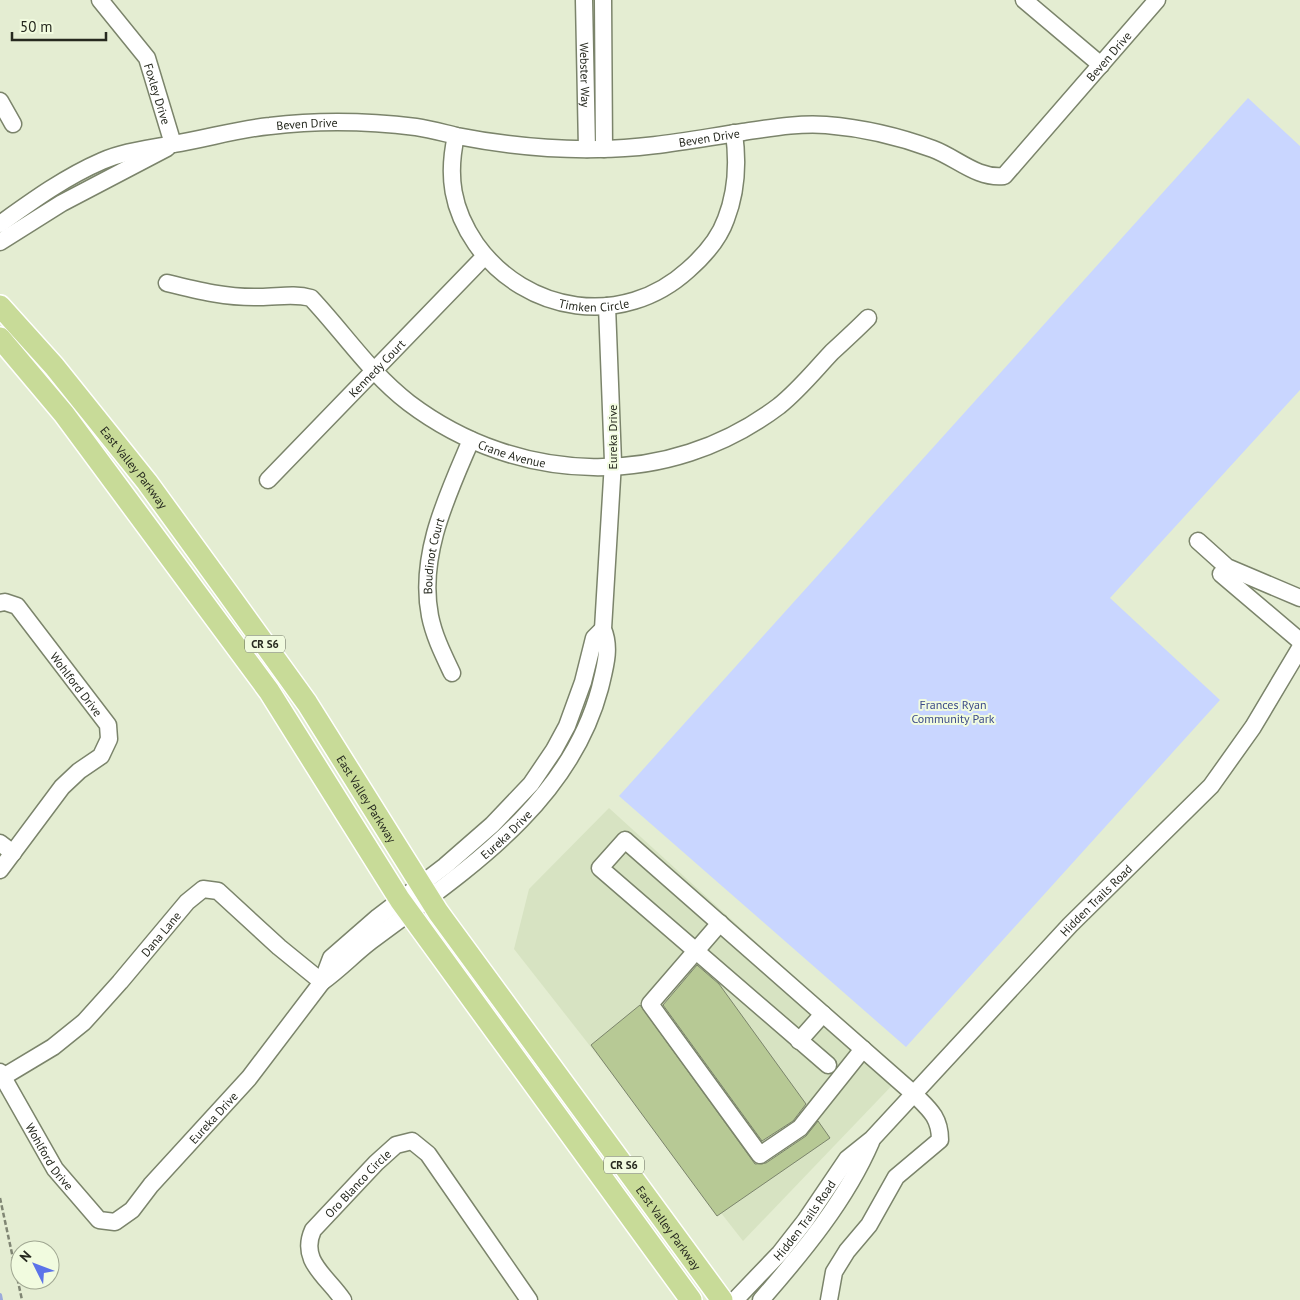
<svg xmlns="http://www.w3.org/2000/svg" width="1300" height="1300" font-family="'PT Sans',sans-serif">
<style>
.built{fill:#d7e3c2}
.green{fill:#c9d6ff}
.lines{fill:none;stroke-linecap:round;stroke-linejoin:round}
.stream{stroke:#9caadb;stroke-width:4}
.building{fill:#b7c995;stroke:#7b846b}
.minor-casing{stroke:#7b846b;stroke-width:19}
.major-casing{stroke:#fff;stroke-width:24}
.path{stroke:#808674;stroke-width:2.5;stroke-dasharray:5 2.5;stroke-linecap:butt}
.minor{stroke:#fff;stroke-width:16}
.major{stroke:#c8db98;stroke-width:21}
.labels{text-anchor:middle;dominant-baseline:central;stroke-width:4;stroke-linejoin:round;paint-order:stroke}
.shield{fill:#f1fbdf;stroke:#636859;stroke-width:1}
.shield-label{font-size:11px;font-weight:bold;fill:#26291f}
.street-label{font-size:12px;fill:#26291f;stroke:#f1fbdf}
.park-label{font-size:12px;fill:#3d4c89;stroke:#f1fbdf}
</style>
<rect width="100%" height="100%" fill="#e4edd2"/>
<path class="built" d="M609,808l293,267 -159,166 -229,-292 15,-60z"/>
<path class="green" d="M1248,98l52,48v244l-190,208 110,102 -314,347 -287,-251z"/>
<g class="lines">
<path class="stream" d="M0,1295l1,5"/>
</g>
<g class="building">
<path d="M697,965l22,19 87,120 -13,17 -31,20 -99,-136z"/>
<path d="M640,1005l115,159 11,-1 40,-27 12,-15 12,17 -113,78 -126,-171z"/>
</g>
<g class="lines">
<g class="minor-casing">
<g id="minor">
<path id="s1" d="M100,0l47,58 26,86"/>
<path id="s2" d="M584,0l3,149"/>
<path d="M603,0l1,149"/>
<path d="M1024,0l77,65"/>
<path d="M0,101l13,23"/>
<path id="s3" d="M456,136c-9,40 -4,73 20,108 50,70 147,85 212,26 16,-14 31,-31 38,-51 11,-28 12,-57 8,-86"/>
<path id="s4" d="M0,224c32,-23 65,-47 102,-63 23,-10 46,-12 71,-17 33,-5 64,-15 97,-18 49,-6 98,-5 146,1 14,2 28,6 41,9 46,9 94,14 141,13 48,0 97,-10 145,-17 28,-4 54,-9 83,-7 37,3 72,11 107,24 24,9 44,30 71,27l153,-176"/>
<path d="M0,242l62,-39 105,-55"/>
<path id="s5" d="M167,283c32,8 61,15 93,14 18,0 34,-4 51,1 33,35 59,75 98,105 110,83 259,87 370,3 20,-16 36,-36 53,-54 12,-11 24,-22 36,-34"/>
<path id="s6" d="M268,480l217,-224"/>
<path d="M1198,541l29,26 73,31"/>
<path d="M1221,574l79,67"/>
<path id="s7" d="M0,603l5,-1 12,4 91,119 1,14 -8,17 -22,15 -17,16 -62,83"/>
<path id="s8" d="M452,673c-9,-19 -18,-37 -22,-57 -12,-61 18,-122 41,-176"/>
<path d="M0,843l13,10"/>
<path d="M720,923l-70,81 110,151 40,-27 63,-79"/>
<path id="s9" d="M322,982c18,-13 32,-28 49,-41 92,-69 198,-136 229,-253 5,-21 11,-40 3,-59l10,-167 -6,-156"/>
<path d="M799,1041l24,-27"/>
<path d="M828,1065l-228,-197 25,-28 289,254c15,15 26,23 26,46l-44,37 -27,48 -22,26 -13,21 -5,28"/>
<path id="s10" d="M0,1072l55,97 44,51 16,2 17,-12 19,-25 98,-107 73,-96 9,-24 47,-41 67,-51 47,-41 39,-41 23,-34 13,-24 16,-44 11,-44 9,-9"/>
<path id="s11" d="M3,1077l50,-30 31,-25 36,-40 67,-80 16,-13 15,2 61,56 43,35"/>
<path id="s12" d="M343,1300c-16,-24 -44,-39 -30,-70l63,-67 20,-18 16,-4 16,13 101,146"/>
<path id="s13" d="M735,1300l45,-47 25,-32 42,-62 25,-20 198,-214 141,-139 42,-59 47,-79"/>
<path d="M761,1300c42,-48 85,-100 110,-158"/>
</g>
</g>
<g class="major-casing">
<g id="major">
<path id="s14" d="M0,306l54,60 93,116 80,110 80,111 131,209 284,388"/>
<path d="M0,338l64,76 205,277 131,209 291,400"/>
</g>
</g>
<path class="path" d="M0,1198l22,102"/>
<use href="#minor" class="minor"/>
<use href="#major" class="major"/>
</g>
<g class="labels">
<g class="shield">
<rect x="245" y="635.5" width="40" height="17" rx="4"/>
<rect x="604" y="1156.5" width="40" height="17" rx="4"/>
</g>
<g class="shield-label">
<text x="265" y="644">CR S6</text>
<text x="624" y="1165">CR S6</text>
</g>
<g class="street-label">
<text stroke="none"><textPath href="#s4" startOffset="1198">Beven Drive</textPath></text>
<text stroke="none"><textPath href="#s2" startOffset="75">Webster Way</textPath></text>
<text stroke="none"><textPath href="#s1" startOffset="112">Foxley Drive</textPath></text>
<text stroke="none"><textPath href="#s4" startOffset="329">Beven Drive</textPath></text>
<text stroke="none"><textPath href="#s4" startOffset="734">Beven Drive</textPath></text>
<text stroke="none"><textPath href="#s3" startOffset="252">Timken Circle</textPath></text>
<text stroke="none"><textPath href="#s6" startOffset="156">Kennedy Court</textPath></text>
<text transform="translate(612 437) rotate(-90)">Eureka Drive</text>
<text stroke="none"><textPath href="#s5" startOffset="405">Crane Avenue</textPath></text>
<text stroke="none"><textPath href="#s14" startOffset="210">East Valley Parkway</textPath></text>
<text stroke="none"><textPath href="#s8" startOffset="122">Boudinot Court</textPath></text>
<text stroke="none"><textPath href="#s7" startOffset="116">Wohlford Drive</textPath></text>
<text stroke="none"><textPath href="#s14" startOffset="615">East Valley Parkway</textPath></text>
<text stroke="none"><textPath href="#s9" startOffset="236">Eureka Drive</textPath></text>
<text stroke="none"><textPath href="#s13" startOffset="540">Hidden Trails Road</textPath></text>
<text stroke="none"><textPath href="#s11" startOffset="215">Dana Lane</textPath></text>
<text stroke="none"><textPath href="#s10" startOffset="339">Eureka Drive</textPath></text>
<text stroke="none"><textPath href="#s10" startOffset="98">Wohlford Drive</textPath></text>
<text stroke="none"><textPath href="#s12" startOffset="146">Oro Blanco Circle</textPath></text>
<text stroke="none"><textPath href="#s13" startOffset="106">Hidden Trails Road</textPath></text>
<text stroke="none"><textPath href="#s14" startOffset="1140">East Valley Parkway</textPath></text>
</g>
<g class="park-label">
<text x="953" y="704">Frances Ryan<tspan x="953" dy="14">Community Park</tspan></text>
</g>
</g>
<g transform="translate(35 1265) rotate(312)"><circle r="24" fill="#f1fbdf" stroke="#a0a792"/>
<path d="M0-4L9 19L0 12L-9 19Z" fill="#5b73e9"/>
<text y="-8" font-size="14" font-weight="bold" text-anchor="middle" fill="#26291f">N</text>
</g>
<path d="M12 32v8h94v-8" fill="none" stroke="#26291f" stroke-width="2.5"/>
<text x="20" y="32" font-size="15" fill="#26291f" stroke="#f1fbdf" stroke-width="4" paint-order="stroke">50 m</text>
</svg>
